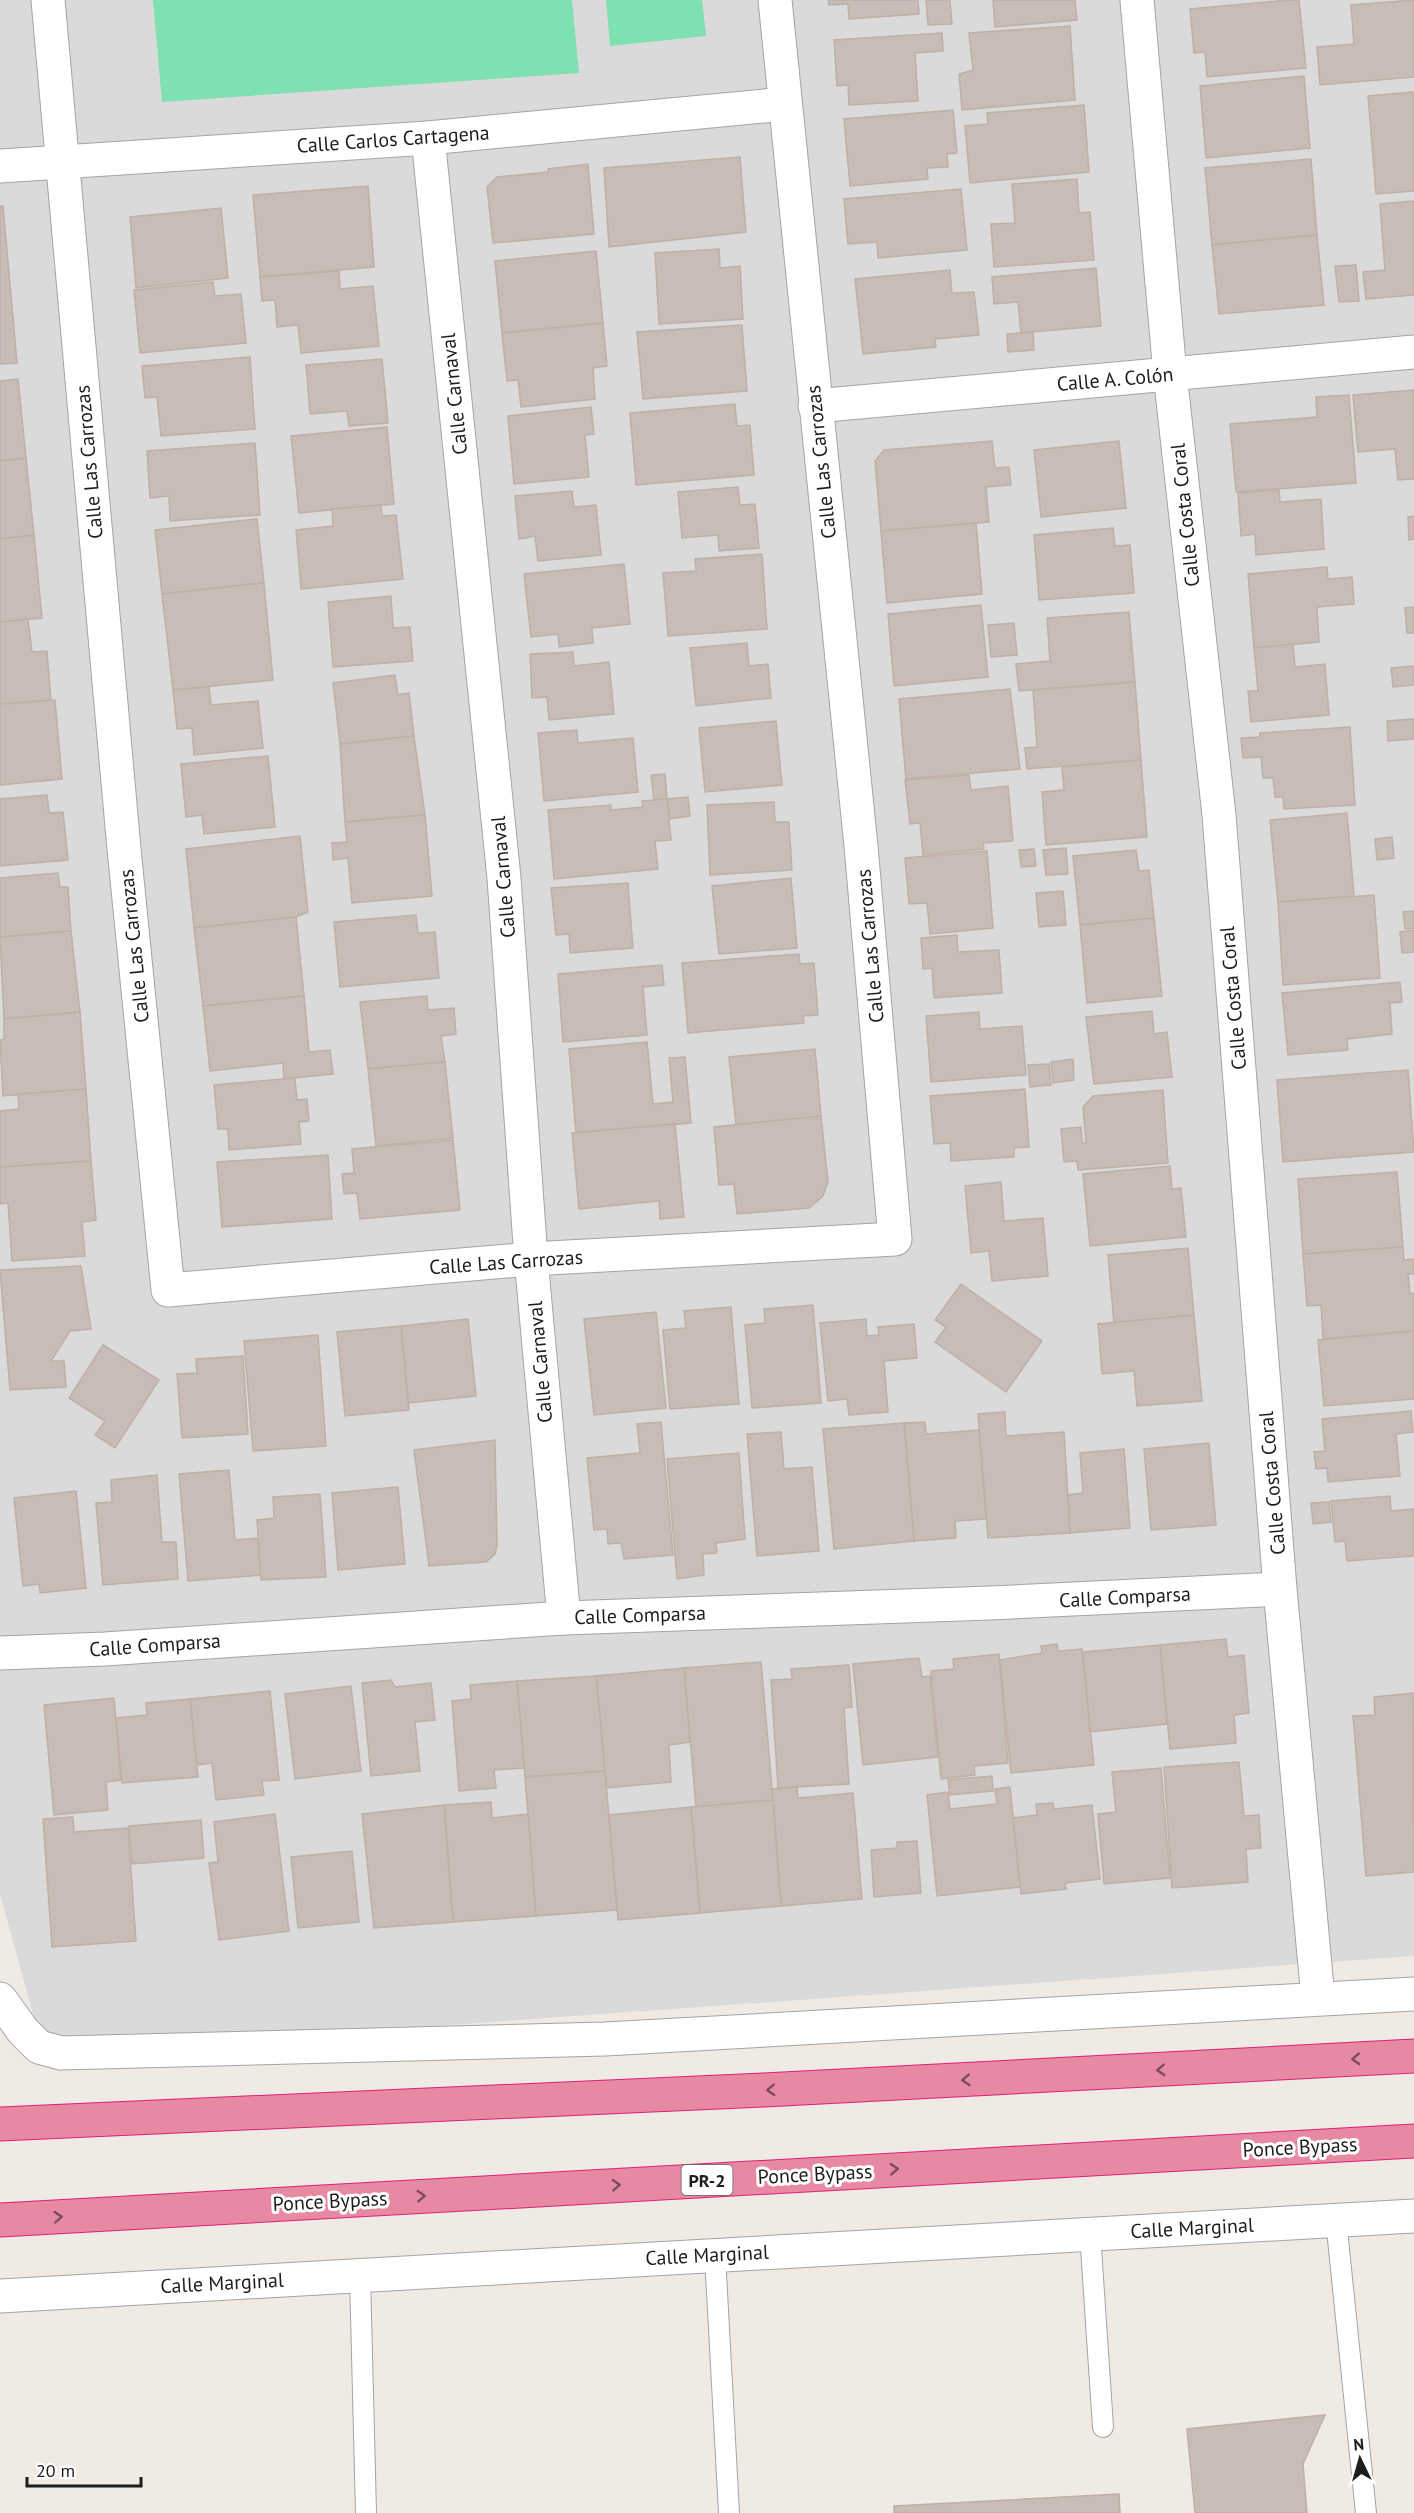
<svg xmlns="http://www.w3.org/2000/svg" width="1414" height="2513" font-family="'PT Sans',sans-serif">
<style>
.residential{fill:#dbdada}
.pitch{fill:#7fe0b1}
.building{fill:#c7bcb6;stroke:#c1afa5;stroke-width:1.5}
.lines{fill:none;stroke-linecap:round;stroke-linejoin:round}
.lane-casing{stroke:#a4a4a4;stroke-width:22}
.street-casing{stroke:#a4a4a4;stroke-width:35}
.highway-casing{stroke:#dd2073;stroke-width:35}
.lane{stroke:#fff;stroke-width:20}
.street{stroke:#fff;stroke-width:33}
.highway{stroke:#e889a3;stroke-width:33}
.oneway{stroke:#784e59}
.labels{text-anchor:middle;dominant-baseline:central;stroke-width:6;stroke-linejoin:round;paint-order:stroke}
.shield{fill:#fff;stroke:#616161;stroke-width:1.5}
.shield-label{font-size:18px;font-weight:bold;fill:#1d1d1d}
.street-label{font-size:20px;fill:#1d1d1d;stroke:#fff}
</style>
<rect width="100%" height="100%" fill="#efeae3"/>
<path class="residential" d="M0,0h1414v1956l-1370,98 -44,-160z"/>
<g class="pitch">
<path d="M153,0h419l7,73 -417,29z"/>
<path d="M606,0h96l4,36 -96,10z"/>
</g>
<g class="building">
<path d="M828,0h90l1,14 -70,5 -1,-15 -19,1z"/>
<path d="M926,0h24l2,24 -24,1z"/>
<path d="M993,0h82l2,20 -82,7z"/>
<path d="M1288,0h11l7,68 -99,9 -2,-25 -11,1 -4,-44z"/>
<path d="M1414,0v77l-94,8 -3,-38 37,-3 -3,-39z"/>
<path d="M1070,26l5,74 -113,10 -3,-36 14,-4 -4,-37z"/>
<path d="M942,33l1,18 -28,2 3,48 -69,4 -1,-20 -11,1 -3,-46z"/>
<path d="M1304,76l6,72 -104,10 -6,-72z"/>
<path d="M1414,92v99l-38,3 -8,-98z"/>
<path d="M1084,105l5,67 -119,11 -5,-57 23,-2 -1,-11z"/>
<path d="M953,110l4,43 -10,1 1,13 -21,1 1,11 -78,7 -6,-67z"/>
<path d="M740,157l6,75 -137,15 -5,-79z"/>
<path d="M1311,159l6,76 -105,10 -7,-77z"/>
<path d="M588,164l6,70 -101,9 -6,-56 10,-10 51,-5v-3z"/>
<path d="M1077,179l2,34 11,-1 4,48 -100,7 -3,-43 24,-1 -3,-39z"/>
<path d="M368,186l6,81 -114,10 -7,-82z"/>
<path d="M961,189l6,61 -89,8 -1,-16 -29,2 -4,-45z"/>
<path d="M1414,201v94l-48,4 -3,-27 22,-2 -5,-66z"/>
<path d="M0,206h3l14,157 -17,1z"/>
<path d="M221,208l7,70 -92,10 -6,-71z"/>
<path d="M1317,235l7,70 -105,9 -7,-69z"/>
<path d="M719,249l1,19 20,-2 3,53 -84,5 -4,-71z"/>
<path d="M596,251l7,72 -101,10 -7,-72z"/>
<path d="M1356,265l3,36 -20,1 -4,-36z"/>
<path d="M1096,268l5,58 -80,7 -3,-31 -24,2 -2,-27z"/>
<path d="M950,270l2,23 22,-1 5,43 -44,4 1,8 -73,7 -8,-75z"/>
<path d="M339,271l1,18 33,-3 6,60 -78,7 -3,-28 -21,2 -2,-27 -13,1 -2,-24z"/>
<path d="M213,282l2,14 26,-2 5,49 -106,10 -6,-63z"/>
<path d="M603,323l4,43 -14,2 2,31 -74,8 -3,-27 -11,1 -5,-48z"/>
<path d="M742,325l5,66 -104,8 -6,-67z"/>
<path d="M1033,332l1,18 -26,2 -1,-18z"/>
<path d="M250,357l5,72 -94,7 -4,-39 -12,1 -3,-32z"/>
<path d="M382,359l6,64 -39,3 -2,-15 -37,3 -4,-49z"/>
<path d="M18,379l8,79 -26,3v-80z"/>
<path d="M1414,390v89l-16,1 -3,-31 -37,3 -5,-57z"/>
<path d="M1349,395l7,88 -120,9 -6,-68 87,-7 -1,-20z"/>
<path d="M735,404l2,22 13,-1 4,50 -118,10 -6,-72z"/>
<path d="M591,407l3,27 -9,1 4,42 -75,7 -6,-68z"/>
<path d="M387,427l7,77 -95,9 -8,-77z"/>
<path d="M992,441l3,27 14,-1 2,18 -25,2 3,35 -108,9 -6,-70 9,-11z"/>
<path d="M1119,441l7,67 -85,9 -7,-67z"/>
<path d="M255,443l5,72 -90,6 -1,-25 -19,2 -3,-47z"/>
<path d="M26,458l8,77 -34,4v-78z"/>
<path d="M738,487l2,18 15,-1 4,44 -40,3 -1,-16 -36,3 -4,-46z"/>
<path d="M1279,490l1,12 41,-3 3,50 -68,6 -1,-21 -14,2 -3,-43z"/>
<path d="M572,491l2,16 22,-2 5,50 -63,6 -3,-25 -16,3 -4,-43z"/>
<path d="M381,505l1,11 14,-1 7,64 -102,10 -5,-59 37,-4 -1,-17z"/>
<path d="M1414,516v23l-5,1 -1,-23z"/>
<path d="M257,519l7,64 -102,11 -7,-64z"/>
<path d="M976,523l6,71 -95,9 -6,-72z"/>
<path d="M1113,528l2,18 15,-1 4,48 -95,7 -5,-65z"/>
<path d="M34,535l8,83 -42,4v-83z"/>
<path d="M762,554l5,75 -99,7 -5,-63 33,-2 -1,-12z"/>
<path d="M624,564l6,60 -38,4 1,15 -34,4 -1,-13 -27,3 -7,-63z"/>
<path d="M1327,567l1,12 24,-2 2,27 -37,3 2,35 -65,6 -6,-74z"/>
<path d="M264,583l9,97 -100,10 -11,-96z"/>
<path d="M391,596l2,32 17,-1 3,34 -80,6 -5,-65z"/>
<path d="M981,605l7,72 -94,9 -6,-72z"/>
<path d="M1414,607v26h-7l-2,-25z"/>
<path d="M1129,612l6,70 -116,9 -3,-27 34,-3 -3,-43z"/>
<path d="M28,619l4,33 15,-1 4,49 -51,4v-82z"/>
<path d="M1014,623l3,32 -26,2 -3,-32z"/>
<path d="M747,643l2,23 19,-2 3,34 -75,8 -6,-58z"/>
<path d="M1293,644l2,23 30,-3 4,51 -78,7 -3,-31h10l-4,-43z"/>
<path d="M573,652l1,14 35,-4 5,52 -65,6 -2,-23 -15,1 -2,-44z"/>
<path d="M1414,666v19l-21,2 -2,-19z"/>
<path d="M395,675l3,20 11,-2 5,43 -74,8 -7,-61z"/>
<path d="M1135,682l6,78 -114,9 -2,-21 12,-1 -4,-57z"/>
<path d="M209,687l2,18 47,-4 5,47 -69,7 -2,-27 -15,1 -4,-39z"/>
<path d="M1010,689l10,80 -114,10 -7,-80z"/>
<path d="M55,700l7,79 -62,6v-81z"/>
<path d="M1414,719v20l-26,2 -1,-20z"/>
<path d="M776,721l6,64 -77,7 -6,-64z"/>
<path d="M1350,727l5,78 -71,4 -1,-12h-8l-2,-19h-10l-2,-21 -18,1 -2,-20 19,-1v-4z"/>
<path d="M577,730l1,13 55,-5 5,54 -94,9 -6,-68z"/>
<path d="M414,736l11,79 -80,7 -5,-78z"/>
<path d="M268,756l7,71 -71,7 -2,-19 -16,2 -5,-53z"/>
<path d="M1141,760l6,77 -101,8 -4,-53 22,-2 -2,-23z"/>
<path d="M665,774l2,25 -13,1 -3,-25z"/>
<path d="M969,775l2,15 37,-4 5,55 -30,2 1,6 -61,6 -3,-32 -10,1 -5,-44z"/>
<path d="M47,795l2,18 14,-1 5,48 -68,6v-67z"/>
<path d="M688,797l2,19 -20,3 -3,-20z"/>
<path d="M667,799l4,41 -16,1 3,28 -104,10 -6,-69 63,-5v5l32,-3 -1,-6z"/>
<path d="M774,802l1,20h14l3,48 -82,5 -3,-70z"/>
<path d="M1347,813l7,83 -76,6 -8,-82z"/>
<path d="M425,815l7,81 -80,7 -4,-45 -15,2 -1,-17 15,-1 -2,-20z"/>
<path d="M300,836l8,76 -12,5 -102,11 -8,-79z"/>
<path d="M1392,837l2,21 -17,2 -2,-21z"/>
<path d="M1066,848l2,26 -22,1 -3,-25z"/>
<path d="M1034,849l2,17 -15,1 -2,-17z"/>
<path d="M1136,850l3,21 10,-1 5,48 -74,7 -7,-69z"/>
<path d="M987,851l6,77 -63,6 -3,-31 -18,1 -4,-46z"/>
<path d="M58,873l2,14h8l3,44 -71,6v-59z"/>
<path d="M791,878l6,70 -78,6 -7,-68z"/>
<path d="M628,883l5,65 -63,5 -1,-19 -13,1 -5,-47z"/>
<path d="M1063,891l3,34 -27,2 -3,-34z"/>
<path d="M1374,895l6,83 -97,7 -5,-83z"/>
<path d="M1414,911v17l-9,1 -2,-17z"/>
<path d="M416,915l2,18 17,-1 4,46 -99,9 -6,-65z"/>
<path d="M296,917l8,79 -101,10 -9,-78z"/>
<path d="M1154,918l8,78 -75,7 -7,-78z"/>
<path d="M1414,930v22l-12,1 -2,-21z"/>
<path d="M71,931l9,81 -76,7 -4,-82z"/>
<path d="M957,935l1,17 41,-2 3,43 -68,5 -2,-30 -9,1 -2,-31z"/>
<path d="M799,954l1,10 14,-1 4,52 -15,1 1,7 -116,10 -6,-70z"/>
<path d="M662,965l2,20 -21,2 4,48 -84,7 -5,-68z"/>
<path d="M1400,982l2,20 -12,1 2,31 -45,5 1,11 -60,5 -6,-62z"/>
<path d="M304,996l5,56 21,-2 3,24 -49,5 -1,-16 -73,8 -7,-65z"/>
<path d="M427,996l1,14 26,-2 2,26 -15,2 4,26 -77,7 -8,-67z"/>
<path d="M1152,1011l2,23 13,-2 5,45 -78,7 -8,-67z"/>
<path d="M80,1012l6,77 -83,7 -3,-56 4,-1v-20z"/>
<path d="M979,1012l1,17 42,-3 4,49 -95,7 -5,-66z"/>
<path d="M647,1042l6,62 20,-2 -4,-44 16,-1 6,66 -115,10 -7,-84z"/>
<path d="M815,1049l6,67 -85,9 -7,-68z"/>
<path d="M1073,1059l1,21 -21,3 -2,-21z"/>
<path d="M445,1062l8,76 -77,8 -8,-77z"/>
<path d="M1049,1064l2,21 -21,2 -2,-22z"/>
<path d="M1408,1070l6,82 -131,10 -6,-82z"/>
<path d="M295,1078l2,22 10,-1 2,22 -10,1 2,22 -72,6 -1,-21h-10l-4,-44z"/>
<path d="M86,1089l5,72 -91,6v-56l19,-2 -1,-15z"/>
<path d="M1025,1089l4,58 -15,1v9l-63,4 -1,-18 -16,1 -4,-48z"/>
<path d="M1163,1090l5,73 -90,7 -1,-9 -13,1 -3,-33 20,-2 1,16h4l-3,-36 10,-11z"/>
<path d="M821,1116l7,66 -5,14 -14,12 -72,6 -3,-30 -15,1 -5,-58z"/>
<path d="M675,1124l9,93 -24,2 -1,-18 -80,8 -7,-76z"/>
<path d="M453,1140l7,70 -100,9 -3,-26 -13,1 -2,-20 12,-1 -2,-24z"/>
<path d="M328,1155l4,64 -110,8 -5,-65z"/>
<path d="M91,1161l5,59 -14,2 3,34 -73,5 -4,-58 -8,1v-37z"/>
<path d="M1170,1166l2,23 9,-1 5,49 -96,9 -7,-72z"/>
<path d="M1397,1172l6,75 -100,7 -5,-75z"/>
<path d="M1001,1182l3,39 39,-3 5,58 -56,5 -3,-30 -18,2 -6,-67z"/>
<path d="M1403,1247l1,13 10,-1v15h-6l2,20 4,-1v38l-91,8 -2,-34 -14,1 -4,-52z"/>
<path d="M1188,1248l6,67 -80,8 -6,-68z"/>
<path d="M81,1266l10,63 -21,2 -19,30h13l2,26 -56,3 -10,-120z"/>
<path d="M961,1284l81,57 -36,51 -71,-50 11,-15 -11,-7z"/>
<path d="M813,1305l8,98 -69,5 -7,-83 20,-2 -1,-14z"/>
<path d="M731,1307l8,97 -69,5 -7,-79 23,-2 -2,-17z"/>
<path d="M656,1312l10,96 -72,7 -10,-96z"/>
<path d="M1194,1315l8,86 -65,5 -3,-35 -32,3 -4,-50z"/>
<path d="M468,1319l8,77 -68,7 -7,-77z"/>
<path d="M866,1319l1,17 12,-1 -1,-8 36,-3 3,34 -33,3 4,51 -39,3 -2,-16 -19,2 -8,-78z"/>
<path d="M401,1326l8,84 -64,6 -8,-84z"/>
<path d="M1414,1331v68l-90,7 -6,-66z"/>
<path d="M318,1335l8,111 -73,5 -9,-110z"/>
<path d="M103,1345l56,35 -44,68 -20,-13 10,-14 -36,-23z"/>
<path d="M243,1356l5,78 -66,4 -5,-64 20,-1 -1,-14z"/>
<path d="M1411,1411l2,21 -17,2 4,42 -72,6 -1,-14 -11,1 -2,-17 11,-1 -3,-32z"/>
<path d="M1005,1412l1,24 58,-4 6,101 -82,5 -10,-124z"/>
<path d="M661,1422l12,133 -49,4 -3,-16 -13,1 -1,-15 -13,1 -7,-72 53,-5 -3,-29z"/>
<path d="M925,1422l1,12 53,-4 7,89 -31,2 1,17 -42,3 -10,-118z"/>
<path d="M904,1423l10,118 -80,8 -11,-120z"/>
<path d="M781,1432l3,37 28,-2 7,84 -62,5 -10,-122z"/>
<path d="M495,1440l2,105 -2,9 -9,8 -57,4 -15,-116z"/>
<path d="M1209,1443l7,82 -65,5 -7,-81z"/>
<path d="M1124,1449l6,79 -60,5 -2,-38 15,-2 -3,-40z"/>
<path d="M739,1453l6,86 -29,4 1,10 -14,1 1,21 -27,4 -10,-120z"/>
<path d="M229,1470l6,70 23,-2 3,37 -73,6 -9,-107z"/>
<path d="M157,1475l5,67h14l2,37 -75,6 -7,-82 16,-1 -1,-22z"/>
<path d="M398,1487l7,77 -67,6 -6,-77z"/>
<path d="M76,1491l10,97 -46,5 -1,-9 -16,2 -9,-88z"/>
<path d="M320,1494l6,83 -65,3 -4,-60 17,-2 -1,-21z"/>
<path d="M1390,1496l1,15 23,-2v47l-67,5 -2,-20 -10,1 -4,-41z"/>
<path d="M1329,1502l2,20 -18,2 -2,-21z"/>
<path d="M1226,1639l2,18 16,-2 5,58 -15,2 2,28 -66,6 -10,-104z"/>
<path d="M1057,1644l1,7 24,-2 12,116 -83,8 -11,-113 42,-7 -1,-7z"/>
<path d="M1160,1645l7,79 -77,8 -7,-80z"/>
<path d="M999,1654l9,109 -34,3 1,9 -34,4 -10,-108 23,-2 -1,-10z"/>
<path d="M919,1658l3,19 8,-1 8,81 -75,8 -10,-101z"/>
<path d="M761,1662l12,138 -77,7 -12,-139z"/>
<path d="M849,1665l3,42 -8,1 5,76 -71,4 -7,-108 21,-1 -1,-10z"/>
<path d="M684,1668l6,74 -21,3 2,37 -65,6 -10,-112z"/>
<path d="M596,1676l9,95 -80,6 -8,-96z"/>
<path d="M391,1680l4,7 36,-4 4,37 -20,2 5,49 -49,5 -9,-93z"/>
<path d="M517,1681l7,87 -30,2 2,18 -37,3 -7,-90 19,-2 -1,-14z"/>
<path d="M351,1686l10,85 -66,8 -10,-85z"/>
<path d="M270,1691l9,89 -17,1 2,14 -48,5 -4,-37 -15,2 -7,-66z"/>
<path d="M1413,1693l1,179 -48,4 -13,-160 22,-1 -1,-18z"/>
<path d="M114,1698l7,82 -15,2 2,28 -54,5 -10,-110z"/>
<path d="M190,1699l8,78 -76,6 -6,-65 31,-3 -1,-12z"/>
<path d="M1239,1762l5,54 15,-1 2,33 -15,1 2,33 -76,6 -8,-121z"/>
<path d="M1161,1768l9,110 -66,6 -6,-70 18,-2 -4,-40z"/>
<path d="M605,1771l12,139 -81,6 -11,-139z"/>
<path d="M992,1776l1,15 -43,4 -2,-15z"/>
<path d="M797,1787l1,11 55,-5 9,106 -81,7 -9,-117z"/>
<path d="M1010,1787l11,100 -84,9 -10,-101 21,-3 2,17 47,-5 -2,-15z"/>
<path d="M773,1800l8,106 -81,7 -9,-106z"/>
<path d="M491,1802l1,16 36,-4 8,102 -83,6 -9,-117z"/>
<path d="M1053,1803l1,6 38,-4 8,74 -35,4 1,6 -45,5 -8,-76 24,-3 -1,-11z"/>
<path d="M444,1805l9,117 -79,6 -12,-114z"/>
<path d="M691,1807l9,106 -82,7 -9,-105z"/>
<path d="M275,1814l14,117 -70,9 -10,-77 9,-1 -4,-40z"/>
<path d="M73,1817l1,15 54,-4 8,113 -84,6 -9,-128z"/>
<path d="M201,1820l3,38 -72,6 -3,-38z"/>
<path d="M917,1841l4,52 -47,4 -3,-47 26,-2v-6z"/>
<path d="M352,1851l7,71 -61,6 -7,-71z"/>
<path d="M1325,2415l-22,49 4,49h-112l-8,-84z"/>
<path d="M1119,2494l1,19h-226v-7z"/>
</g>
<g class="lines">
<g class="lane-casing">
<g id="lane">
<path d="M1336,2220l30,293"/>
<path d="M1090,2233l13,194"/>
<path d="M715,2255l14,258"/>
<path d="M360,2275l6,238"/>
</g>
</g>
<g class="street-casing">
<g id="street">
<path d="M48,0l76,849 44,441 363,-31 364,-20 -34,-393 -86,-846"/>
<path d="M1137,0l33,374 49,441 61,774 38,409"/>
<path d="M428,138l76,740 27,381 33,359"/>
<path d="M0,166l428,-28 357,-34"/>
<path d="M815,406l599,-54"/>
<path d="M0,1653l105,-4 459,-31 426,-15 290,-14"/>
<path d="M0,1999l23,32 16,16 22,6 544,-14 809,-45"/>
<path d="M0,2296l1414,-80"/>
</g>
</g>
<g class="highway-casing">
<g id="highway">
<path d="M0,2124l764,-34 650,-34"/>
<path d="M0,2220l1414,-79"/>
</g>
</g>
<use href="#lane" class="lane"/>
<use href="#street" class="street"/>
<use href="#highway" class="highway"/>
</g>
<defs><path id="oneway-chevron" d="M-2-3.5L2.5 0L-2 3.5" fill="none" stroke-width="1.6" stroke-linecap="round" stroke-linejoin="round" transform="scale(1.5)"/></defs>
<g class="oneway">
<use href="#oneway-chevron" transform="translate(1356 2059) rotate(177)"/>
<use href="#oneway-chevron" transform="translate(1161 2070) rotate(177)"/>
<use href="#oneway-chevron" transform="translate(966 2080) rotate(177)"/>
<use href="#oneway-chevron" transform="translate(771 2090) rotate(177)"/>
<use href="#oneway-chevron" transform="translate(894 2169) rotate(-3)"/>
<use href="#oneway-chevron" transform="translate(616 2185) rotate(-3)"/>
<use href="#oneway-chevron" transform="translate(421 2196) rotate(-3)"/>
<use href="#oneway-chevron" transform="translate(58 2217) rotate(-3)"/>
</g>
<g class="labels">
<rect class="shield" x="681.5" y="2165" width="51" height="30" rx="4.5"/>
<g class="shield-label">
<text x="707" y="2180">PR-2</text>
</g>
<g class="street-label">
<text transform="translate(393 139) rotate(-4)">Calle Carlos Cartagena</text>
<text transform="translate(1115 379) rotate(-5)">Calle A. Colón</text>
<text transform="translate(454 394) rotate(-96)">Calle Carnaval</text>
<text transform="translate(89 462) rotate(-95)">Calle Las Carrozas</text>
<text transform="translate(821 462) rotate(-96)">Calle Las Carrozas</text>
<text transform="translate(1185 515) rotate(-96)">Calle Costa Coral</text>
<text transform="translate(503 877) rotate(-95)">Calle Carnaval</text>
<text transform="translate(134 946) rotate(-96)">Calle Las Carrozas</text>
<text transform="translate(870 946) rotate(-95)">Calle Las Carrozas</text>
<text transform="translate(1233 998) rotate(-95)">Calle Costa Coral</text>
<text transform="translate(506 1262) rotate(-4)">Calle Las Carrozas</text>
<text transform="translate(540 1362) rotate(-95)">Calle Carnaval</text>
<text transform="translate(1272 1483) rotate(-95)">Calle Costa Coral</text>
<text transform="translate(1125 1597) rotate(-3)">Calle Comparsa</text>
<text transform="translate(640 1615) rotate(-2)">Calle Comparsa</text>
<text transform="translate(155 1645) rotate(-4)">Calle Comparsa</text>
<text transform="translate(1300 2147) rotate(-3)">Ponce Bypass</text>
<text transform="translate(815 2174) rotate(-3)">Ponce Bypass</text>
<text transform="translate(330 2201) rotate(-3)">Ponce Bypass</text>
<text transform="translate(1192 2228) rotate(-3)">Calle Marginal</text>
<text transform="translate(707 2255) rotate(-3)">Calle Marginal</text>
<text transform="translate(222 2283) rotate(-3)">Calle Marginal</text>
</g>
</g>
<g transform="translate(1360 2459) rotate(355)" stroke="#ffffff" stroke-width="4.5" paint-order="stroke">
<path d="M0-4.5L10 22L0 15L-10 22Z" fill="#1d1d1d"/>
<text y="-9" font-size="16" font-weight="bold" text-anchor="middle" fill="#1d1d1d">N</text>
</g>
<path d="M27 2477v9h114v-9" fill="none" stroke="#1d1d1d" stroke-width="3"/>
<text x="36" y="2477" font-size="18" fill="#1d1d1d" stroke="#ffffff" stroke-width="4.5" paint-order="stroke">20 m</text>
</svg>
